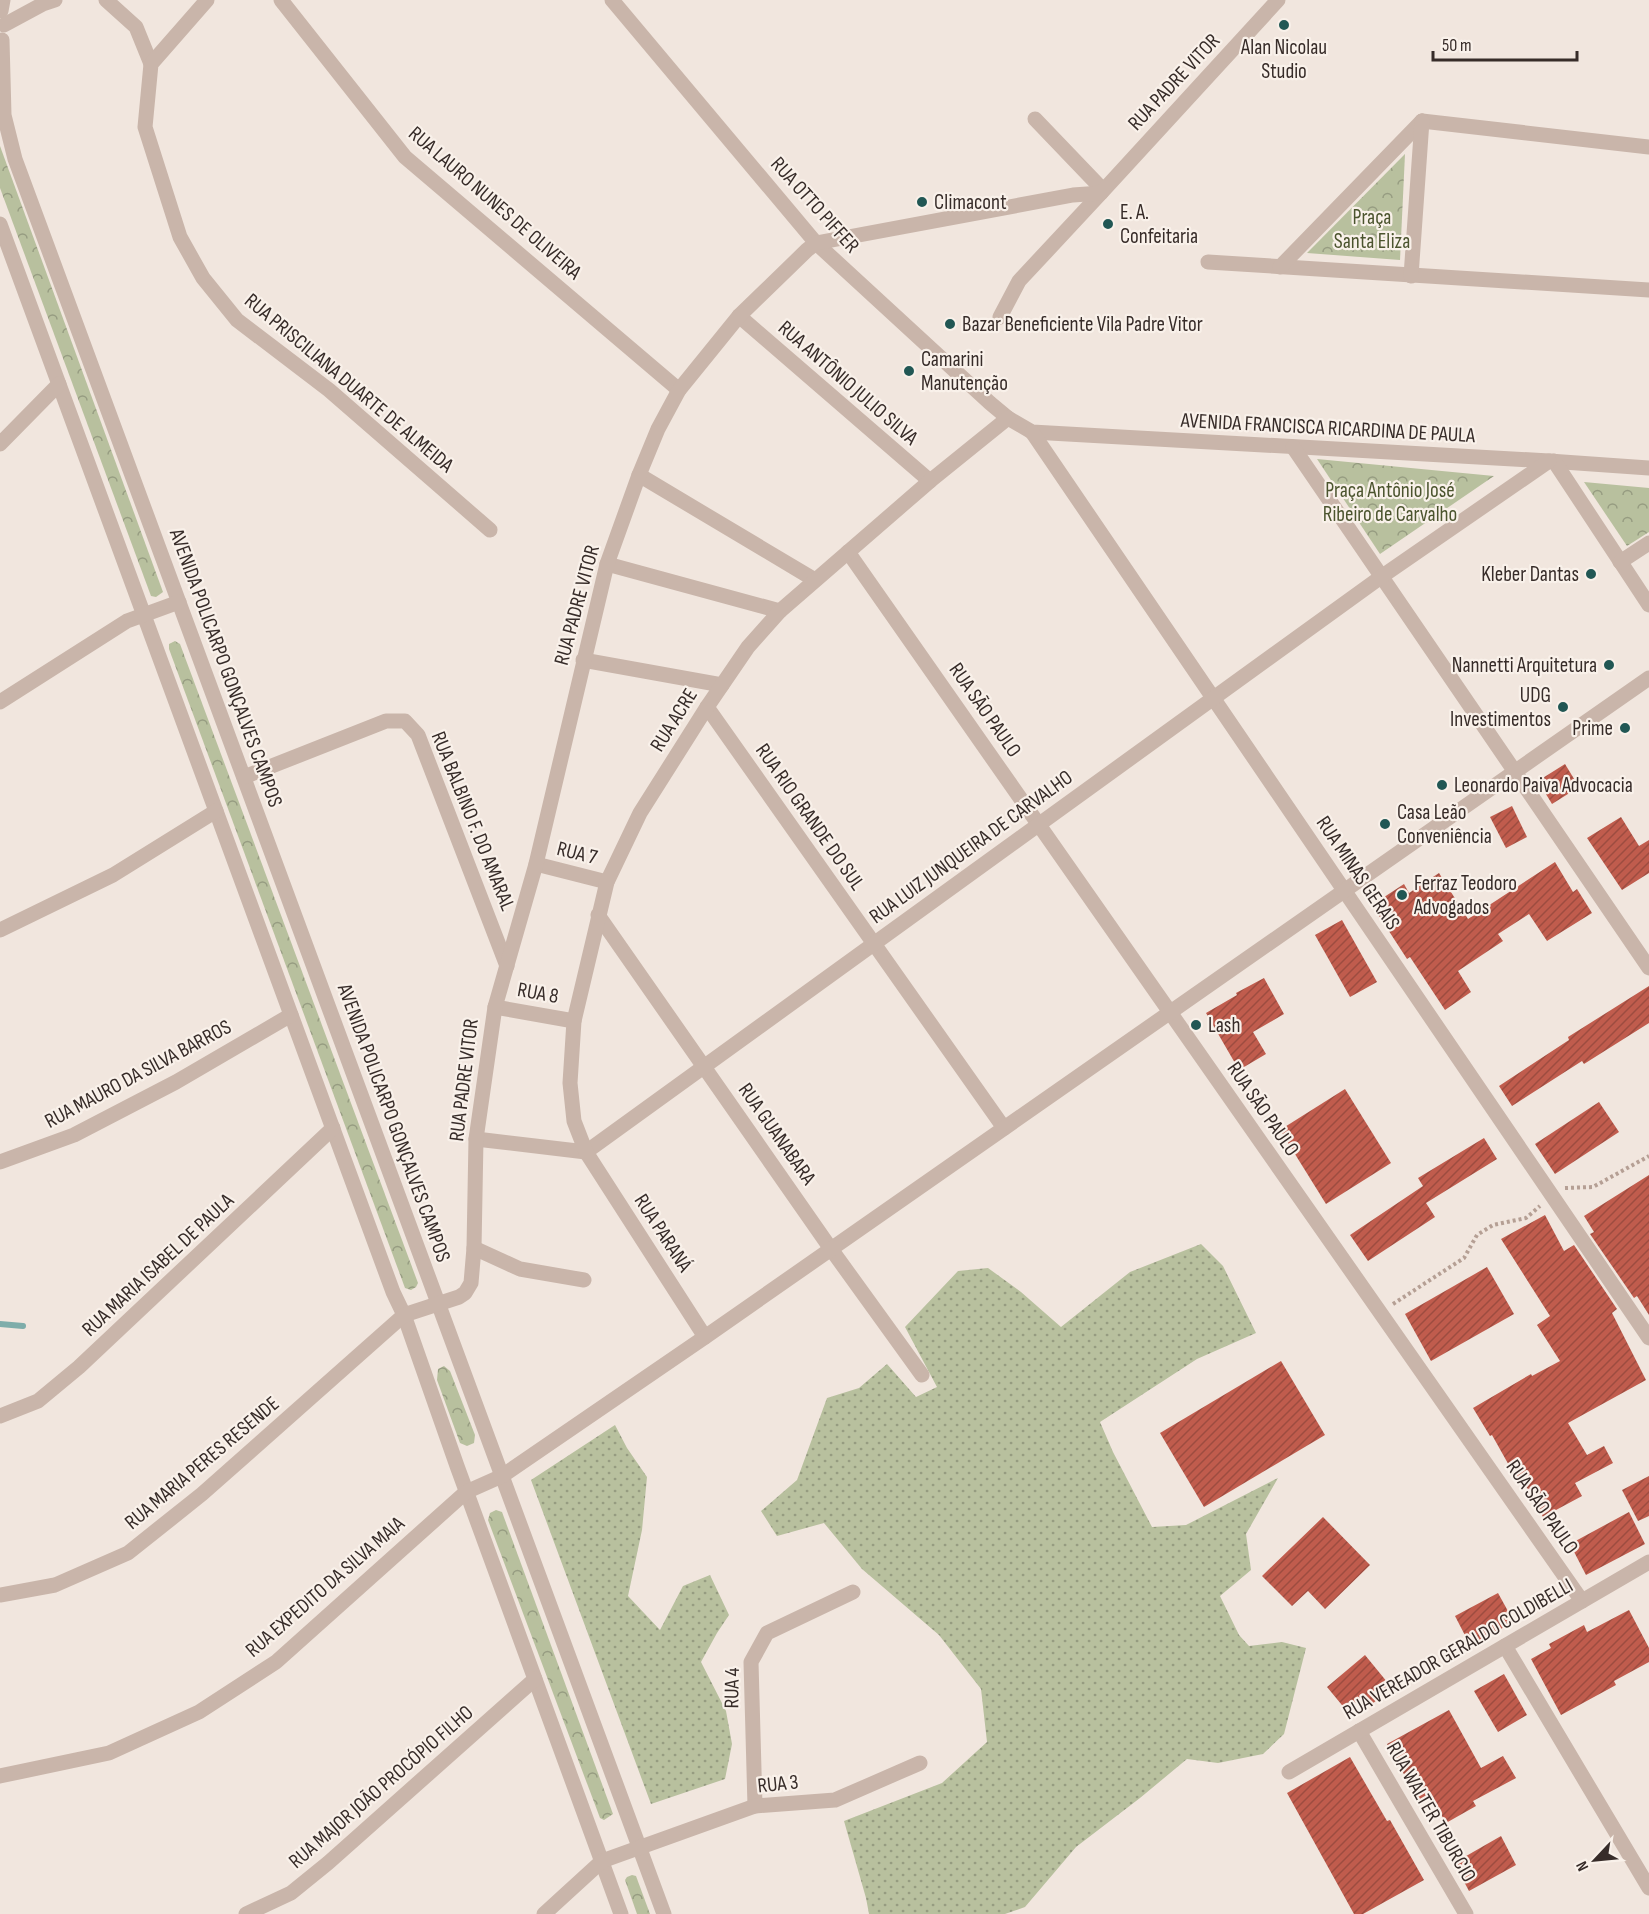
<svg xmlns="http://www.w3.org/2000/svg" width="1649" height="1914" font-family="'Sofia Sans Condensed',sans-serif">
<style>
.grass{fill:url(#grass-dots)}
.park{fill:url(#park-crowns)}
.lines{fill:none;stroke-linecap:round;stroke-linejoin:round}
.stream{stroke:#7eadaa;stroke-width:6}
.building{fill:url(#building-hatch)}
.path{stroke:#b59f94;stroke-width:4;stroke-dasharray:3 3;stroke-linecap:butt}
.minor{stroke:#c9b5aa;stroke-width:15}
.poi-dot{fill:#215754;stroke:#f9f1ea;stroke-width:2}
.labels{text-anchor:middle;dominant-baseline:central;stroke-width:4.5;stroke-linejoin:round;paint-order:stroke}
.poi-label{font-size:21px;fill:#372c29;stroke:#f9f1ea;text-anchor:start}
.street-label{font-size:21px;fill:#372c29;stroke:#f9f1ea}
.park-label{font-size:21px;fill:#4b542e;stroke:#f9f1ea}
</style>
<defs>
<pattern id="grass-dots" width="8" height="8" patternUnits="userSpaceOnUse" patternTransform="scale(1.5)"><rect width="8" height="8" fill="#b8c09e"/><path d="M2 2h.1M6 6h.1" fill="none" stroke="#969c81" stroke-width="1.8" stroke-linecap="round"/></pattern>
<pattern id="park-crowns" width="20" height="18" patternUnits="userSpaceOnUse" patternTransform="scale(1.5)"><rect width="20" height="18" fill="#b8c09e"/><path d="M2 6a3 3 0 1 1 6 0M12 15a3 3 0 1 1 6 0" fill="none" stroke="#969c81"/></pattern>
<pattern id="building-hatch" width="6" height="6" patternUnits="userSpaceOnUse" patternTransform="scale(1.5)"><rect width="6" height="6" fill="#c05c4d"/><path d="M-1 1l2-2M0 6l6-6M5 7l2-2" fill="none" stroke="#9d4c40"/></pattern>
</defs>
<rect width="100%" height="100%" fill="#f1e6de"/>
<g class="grass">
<path d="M1201,1244l22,22 33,67 -59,26 -97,63 13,30 39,75 34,-2 92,-47 -32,56 5,36 -31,26 19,39 10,11 33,-4 24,6 -22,86 -21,20 -45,9 -31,-4 -47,39 -64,49 -51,60 -20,7h-136l-3,-16 -22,-77 98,-38 45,-41 -6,-53 -42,-54 -77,-66 -38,-46 -47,13 -16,-25 36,-31 30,-82 32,-10 28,-24 29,33 21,-10 -32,-60 53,-56 30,-3 33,24 40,35 69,-55z"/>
<path d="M615,1425l12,23 20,29 -5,53 -14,66 32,34 23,-44 27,-11 19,40 -12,18 -16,29 25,49 6,33 -7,35 -74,25 -120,-324z"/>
</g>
<g class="park">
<path d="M0,146l163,446 -7,5 -5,-1 -151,-408z"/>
<path d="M1405,154l-5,106 -93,-7z"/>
<path d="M1317,459l177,17 -114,78z"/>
<path d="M1584,482l65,6v44l-22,14z"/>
<path d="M175,641l5,3 238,639 -2,4 -5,3 -6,-2 -236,-639v-5z"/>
<path d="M444,1366l6,5 25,64 -1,8 -7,3 -7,-3 -23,-63 1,-11z"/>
<path d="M496,1510l6,2 111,302 -9,6 -4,-2 -112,-298 2,-7z"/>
<path d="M632,1875l4,1 14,38h-13l-12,-34 2,-3z"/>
</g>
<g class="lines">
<path class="stream" d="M0,1324l23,2"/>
</g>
<g class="building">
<path d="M1565,764l14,23 -27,17 -14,-23z"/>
<path d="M1512,806l15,31 -21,11 -16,-31z"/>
<path d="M1621,817l18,29 10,-6v33l-27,17 -35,-52z"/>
<path d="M1555,862l18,30 4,-3 15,24 -45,28 -18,-27 -31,20 5,7 -45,30 13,21 -26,18 -35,-53 -3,2 -35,-54 32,-21 5,9 30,-20 29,46z"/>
<path d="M1342,920l35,62 -27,15 -35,-62z"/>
<path d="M1264,978l20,36 -31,18 13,22 -27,16 -33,-57 31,-18 -1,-2z"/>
<path d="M1649,986v37l-65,41 -2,-3 -70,45 -13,-20 70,-46 -1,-3z"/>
<path d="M1345,1089l46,74 -65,41 -46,-74z"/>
<path d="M1599,1102l20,30 -64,42 -20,-30z"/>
<path d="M1484,1138l13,21 -71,44 9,14 -67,44 -18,-26 73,-49 -5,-8z"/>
<path d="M1649,1175v140l-12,-19 -3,2 -44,-64 4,-2 -10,-16z"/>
<path d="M1545,1215l19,36 10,-6 43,64 -5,4 34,67 -78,43 19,32 17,-9 9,17 -38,20 7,13 -39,21 -19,-34 -4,2 -28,-50 -2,1 -17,-28 58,-34 1,2 28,-15 -23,-36 13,-9 -49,-77z"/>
<path d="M1487,1267l27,47 -83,47 -26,-47z"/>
<path d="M1281,1361l44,74 -121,72 -44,-74z"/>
<path d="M1649,1476v40l-11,5 -16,-31z"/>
<path d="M1629,1512l16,32 -59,31 -16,-31z"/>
<path d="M1323,1517l47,48 -45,44 -17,-18 -16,15 -30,-30z"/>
<path d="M1498,1593l16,29 -44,23 -15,-29z"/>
<path d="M1629,1610l20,38v14l-35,19 2,4 -55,30 -30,-56 20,-11 -2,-4 35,-19 3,7z"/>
<path d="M1365,1655l27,33 -20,16 -7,-9 -19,15 -19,-23z"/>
<path d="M1504,1674l23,41 -29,17 -24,-41z"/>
<path d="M1449,1710l32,58 22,-12 13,22 -43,23 3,5 -30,17 -16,-28 -11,6 -32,-57z"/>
<path d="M1350,1757l37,64 3,-1 34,60 -61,34h-9l-67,-121z"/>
<path d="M1501,1836l15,29 -47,26 -15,-28z"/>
</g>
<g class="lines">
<g class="path">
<path d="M1565,1188l28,-1 56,-31"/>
<path d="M1393,1304l71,-46 13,-23 16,-10 33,-7 14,-12"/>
</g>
<g class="minor">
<path d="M106,0l30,27 15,37"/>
<path d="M207,0l-56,64 -6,63 35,110 23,41 34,42 92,70 161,140"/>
<path d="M281,0l124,157 274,233"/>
<path d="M612,0l204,243 174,160 18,15 24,14 517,29 100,7"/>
<path d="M1,11l2,-11"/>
<path d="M4,25l39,-21 12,-4"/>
<path d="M2,40l2,75 11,44 649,1755"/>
<path d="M1035,119l68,71"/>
<path d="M1422,121l227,26"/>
<path d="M0,224l393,1068 11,23 53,151 164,448"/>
<path d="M1208,262l441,28"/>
<path d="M1280,267l142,-146"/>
<path d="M1411,276l11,-155"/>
<path d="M739,316l191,165"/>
<path d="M1000,317l19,-36 82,-88"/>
<path d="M1032,432l617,906"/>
<path d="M0,444l59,-60"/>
<path d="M1293,447l356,521"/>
<path d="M1554,461l95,144"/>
<path d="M639,475l176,105"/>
<path d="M848,552l734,1049"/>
<path d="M1620,562l29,-19"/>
<path d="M607,564l173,47"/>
<path d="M583,660l139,25"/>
<path d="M0,702l127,-81 52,-19"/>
<path d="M707,707l297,421"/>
<path d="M244,777l142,-56h19l13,14 89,231"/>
<path d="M536,864l71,18"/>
<path d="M598,915l233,334 91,126"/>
<path d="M0,930l113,-55 103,-64"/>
<path d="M495,1007l79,14"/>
<path d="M476,1139l110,13"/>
<path d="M586,1152l795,-575 168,-116"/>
<path d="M0,1162l74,-27 102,-53 115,-67"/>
<path d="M474,1248l46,21 64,11"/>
<path d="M705,1337l-119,-185 -12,-31 -4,-38 4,-62 33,-139 33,-69 67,-106 41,-60 32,-36 150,-130 78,-63"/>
<path d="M0,1416l38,-15 41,-34 254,-239"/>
<path d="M0,1595l55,-10 73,-32 74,-59 202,-179 55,-18 6,-4 6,-10 3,-35 2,-109 19,-132 41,-143 71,-300 32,-89 19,-46 21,-39 60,-74 68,-66 9,-7 257,-48 28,-2 177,-193"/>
<path d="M1505,1646l144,242"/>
<path d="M1359,1731l107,183"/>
<path d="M1289,1772l360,-210"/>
<path d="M0,1776l109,-23 90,-41 77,-50 190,-170 36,-16 203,-139 944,-659"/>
<path d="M755,1806l-4,-144 16,-29 86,-41"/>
<path d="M246,1914l45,-21 37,-30 207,-184"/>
<path d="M544,1914l58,-53 153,-55 80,-6 85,-37"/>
</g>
</g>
<g class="poi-dot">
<circle cx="1284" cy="25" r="6"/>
<circle cx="922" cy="202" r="6"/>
<circle cx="1108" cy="224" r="6"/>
<circle cx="950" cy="324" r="6"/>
<circle cx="909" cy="371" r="6"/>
<circle cx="1591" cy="574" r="6"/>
<circle cx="1609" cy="665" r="6"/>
<circle cx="1563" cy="707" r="6"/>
<circle cx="1625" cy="728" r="6"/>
<circle cx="1442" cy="785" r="6"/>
<circle cx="1385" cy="824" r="6"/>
<circle cx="1402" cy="895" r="6"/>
<circle cx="1196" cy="1025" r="6"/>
</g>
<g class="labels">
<g class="poi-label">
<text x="1284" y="47" text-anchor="middle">Alan Nicolau<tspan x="1284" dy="24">Studio</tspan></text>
<text x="934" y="202">Climacont</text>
<text x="1120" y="212">E. A.<tspan x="1120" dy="24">Confeitaria</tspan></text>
<text x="962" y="324">Bazar Beneficiente Vila Padre Vitor</text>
<text x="921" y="359">Camarini<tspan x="921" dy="24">Manutenção</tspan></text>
<text x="1579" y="574" text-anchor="end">Kleber Dantas</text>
<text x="1597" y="665" text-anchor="end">Nannetti Arquitetura</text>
<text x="1551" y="695" text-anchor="end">UDG<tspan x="1551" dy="24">Investimentos</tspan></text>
<text x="1613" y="728" text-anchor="end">Prime</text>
<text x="1454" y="785">Leonardo Paiva Advocacia</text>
<text x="1397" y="812">Casa Leão<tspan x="1397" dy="24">Conveniência</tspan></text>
<text x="1414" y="883">Ferraz Teodoro<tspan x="1414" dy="24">Advogados</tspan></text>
<text x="1208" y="1025">Lash</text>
</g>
<g class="street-label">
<text transform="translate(1174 82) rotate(-47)">RUA PADRE VITOR</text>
<text transform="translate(495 203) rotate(41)">RUA LAURO NUNES DE OLIVEIRA</text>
<text transform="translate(815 205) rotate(48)">RUA OTTO PIFFER</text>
<text transform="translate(349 383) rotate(40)">RUA PRISCILIANA DUARTE DE ALMEIDA</text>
<text transform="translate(848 383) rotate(41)">RUA ANTÔNIO JULIO SILVA</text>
<text transform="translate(1328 428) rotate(3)">AVENIDA FRANCISCA RICARDINA DE PAULA</text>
<text transform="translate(577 605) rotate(-75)">RUA PADRE VITOR</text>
<text transform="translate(226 668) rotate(70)">AVENIDA POLICARPO GONÇALVES CAMPOS</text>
<text transform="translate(985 710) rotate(55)">RUA SÃO PAULO</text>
<text transform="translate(674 720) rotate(-58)">RUA ACRE</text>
<text transform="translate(810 817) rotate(55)">RUA RIO GRANDE DO SUL</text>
<text transform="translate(473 821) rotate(68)">RUA BALBINO F. DO AMARAL</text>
<text transform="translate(971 847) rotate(-36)">RUA LUIZ JUNQUEIRA DE CARVALHO</text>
<text transform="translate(577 853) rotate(14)">RUA 7</text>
<text transform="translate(1358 873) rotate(56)">RUA MINAS GERAIS</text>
<text transform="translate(538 993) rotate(10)">RUA 8</text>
<text transform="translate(138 1074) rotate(-28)">RUA MAURO DA SILVA BARROS</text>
<text transform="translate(464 1080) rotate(-83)">RUA PADRE VITOR</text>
<text transform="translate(1263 1109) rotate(55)">RUA SÃO PAULO</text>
<text transform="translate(394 1123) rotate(70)">AVENIDA POLICARPO GONÇALVES CAMPOS</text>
<text transform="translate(777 1134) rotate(55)">RUA GUANABARA</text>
<text transform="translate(663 1233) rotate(57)">RUA PARANÁ</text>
<text transform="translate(158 1265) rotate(-43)">RUA MARIA ISABEL DE PAULA</text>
<text transform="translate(202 1463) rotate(-40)">RUA MARIA PERES RESENDE</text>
<text transform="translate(1542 1507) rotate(55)">RUA SÃO PAULO</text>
<text transform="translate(325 1587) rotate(-41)">RUA EXPEDITO DA SILVA MAIA</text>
<text transform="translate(1458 1649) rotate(-30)">RUA VEREADOR GERALDO COLDIBELLI</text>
<text transform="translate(732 1688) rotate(-89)">RUA 4</text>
<text transform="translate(778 1784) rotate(-6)">RUA 3</text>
<text transform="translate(381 1787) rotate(-41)">RUA MAJOR JOÃO PROCÓPIO FILHO</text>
<text transform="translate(1431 1812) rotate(60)">RUA WALTER TIBURCIO</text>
</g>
<g class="park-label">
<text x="1372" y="217">Praça<tspan x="1372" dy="24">Santa Eliza</tspan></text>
<text x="1390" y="490">Praça Antônio José<tspan x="1390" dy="24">Ribeiro de Carvalho</tspan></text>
</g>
</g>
<g transform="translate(1595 1860) rotate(244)" stroke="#f9f1ea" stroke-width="4.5" paint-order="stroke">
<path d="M0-4.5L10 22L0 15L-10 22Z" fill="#372c29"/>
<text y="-9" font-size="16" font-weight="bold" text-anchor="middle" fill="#372c29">N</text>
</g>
<path d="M1433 51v9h144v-9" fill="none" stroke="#372c29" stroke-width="3"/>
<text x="1442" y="51" font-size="18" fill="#372c29" stroke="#f9f1ea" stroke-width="4.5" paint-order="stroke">50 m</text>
</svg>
